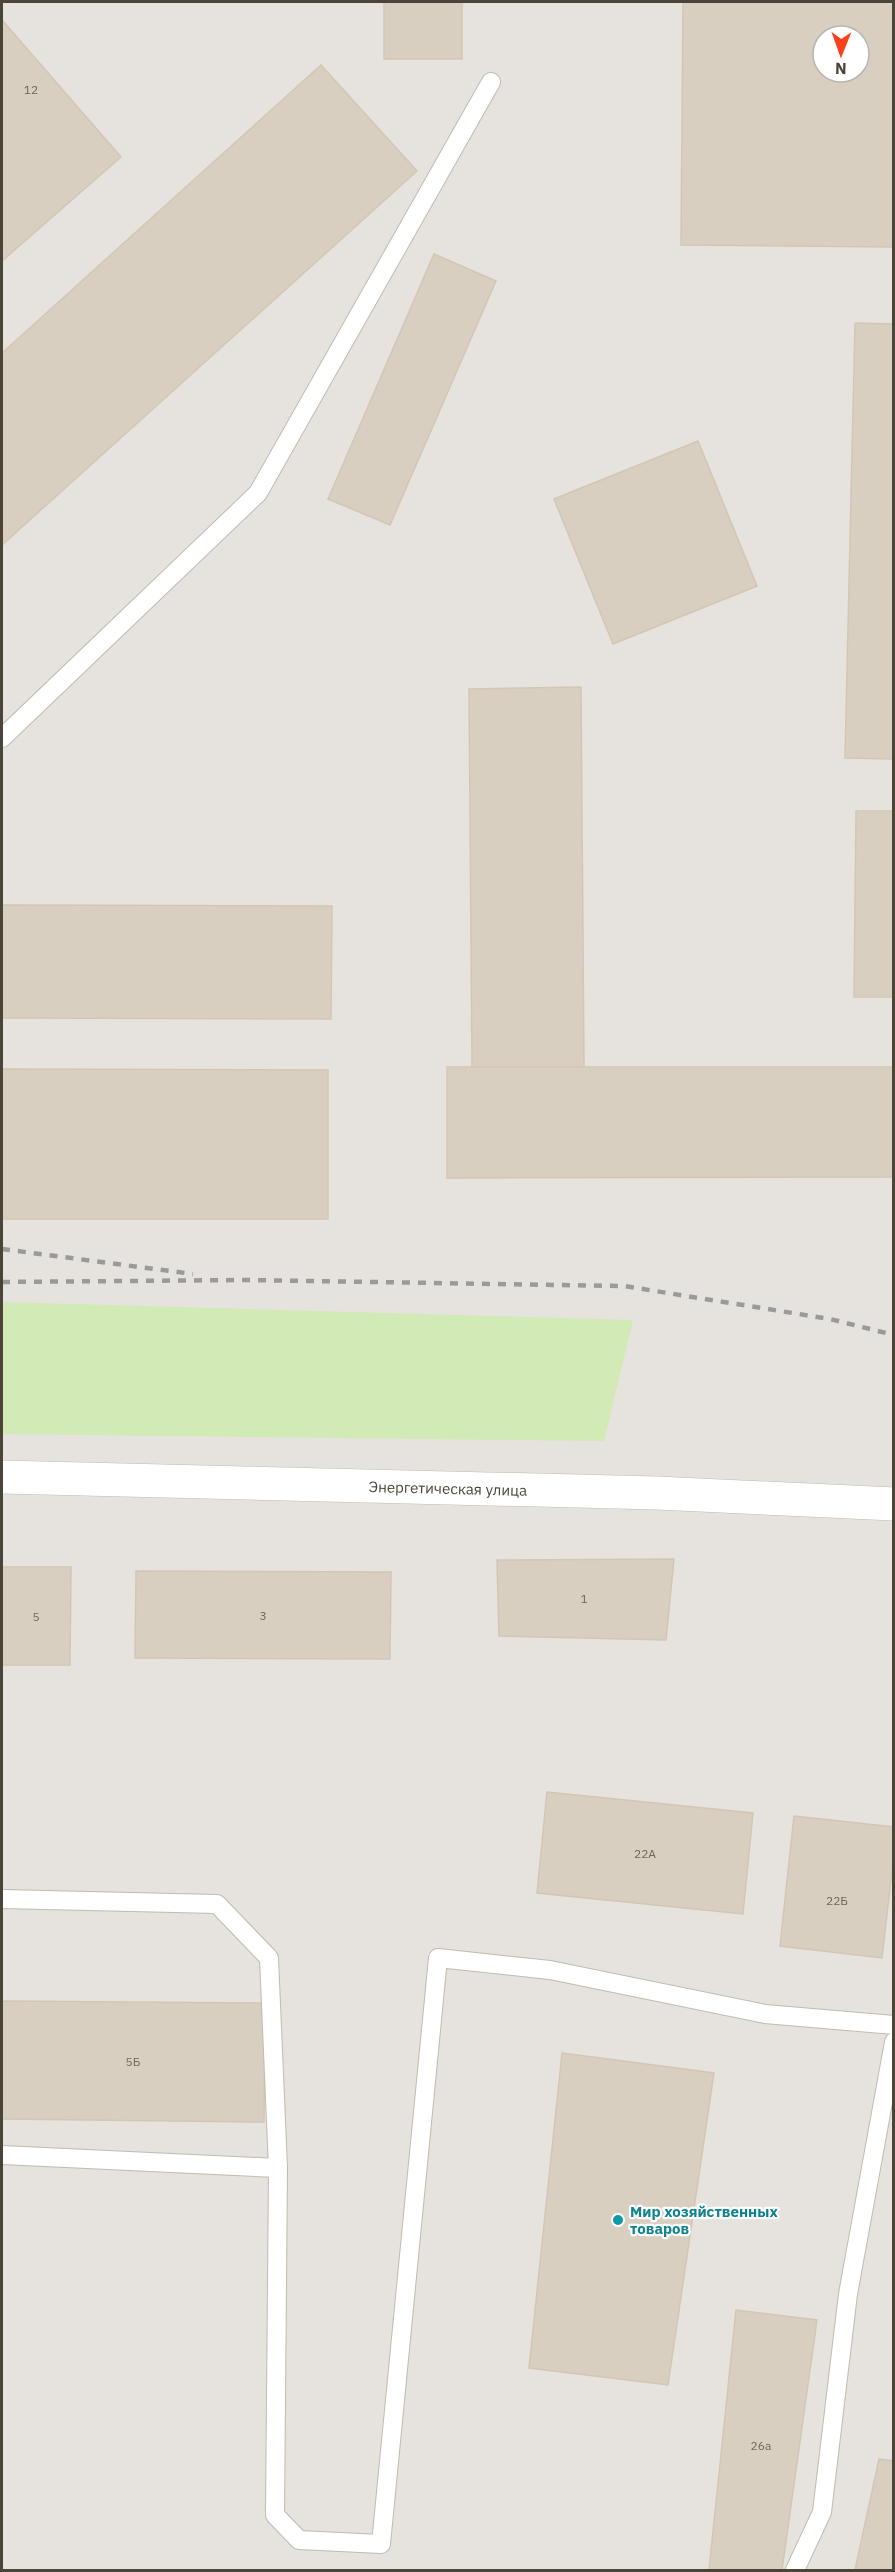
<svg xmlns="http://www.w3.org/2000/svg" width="895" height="2572" font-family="'IBM Plex Sans',sans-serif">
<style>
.industrial{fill:#e6e2dd;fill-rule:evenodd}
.green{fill:#d2eab5}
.building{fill:#d8cfc1;stroke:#d3c7b4;stroke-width:1.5;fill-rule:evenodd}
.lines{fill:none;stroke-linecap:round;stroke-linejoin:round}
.lane-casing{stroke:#c2bbae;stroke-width:20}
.street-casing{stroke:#c2bbae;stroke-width:34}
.lane{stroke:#fff;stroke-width:18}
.street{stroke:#fff;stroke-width:33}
.rail{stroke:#9a9a9a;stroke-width:4.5;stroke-dasharray:8 8;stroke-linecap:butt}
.culture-dot{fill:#0f9aa8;stroke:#fff;stroke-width:2}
.labels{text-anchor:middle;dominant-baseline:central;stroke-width:4.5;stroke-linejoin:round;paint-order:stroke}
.number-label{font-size:12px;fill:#6e675b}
.street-label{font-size:15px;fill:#4b4439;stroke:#fff}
.culture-label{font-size:15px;font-weight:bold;fill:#0d838f;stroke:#fff;text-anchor:start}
</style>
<rect width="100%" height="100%" fill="#f6f3ec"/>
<path class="industrial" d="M2,2h891v2568h-891zM823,36h36v36h-36z"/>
<path class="green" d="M2,1302l631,18 -29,121 -602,-7z"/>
<g class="building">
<rect x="384" y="2" width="78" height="57"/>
<path d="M683,2h211v245l-213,-2zM823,36h36v36h-36z"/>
<path d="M2,20l119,137 -119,104z"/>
<path d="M321,65l96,106 -415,374v-192z"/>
<path d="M434,254l62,27 -106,244 -62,-26z"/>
<path d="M855,323l39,1v435l-49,-1z"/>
<path d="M698,441l59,145 -144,58 -59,-145z"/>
<path d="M581,687l3,380h-112l-3,-378z"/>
<path d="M856,811h38v186h-40z"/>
<path d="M2,905l330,1 -1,113 -329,-1z"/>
<path d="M447,1067h447v110l-447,1z"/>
<path d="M2,1069l326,1v149h-326z"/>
<path d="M674,1559l-8,81 -167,-4 -2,-76z"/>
<path d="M2,1567h69l-1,98h-68z"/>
<path d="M136,1571l255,1 -1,87 -255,-1z"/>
<path d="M547,1792l206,21 -10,101 -206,-21z"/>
<path d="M794,1816l100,11v26l-12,105 -102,-12z"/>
<path d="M2,2001l263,2 -1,119 -262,-3z"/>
<path d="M562,2053l152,20 -46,312 -139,-17z"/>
<path d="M736,2310l81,10 -35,250h-73z"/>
<path d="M879,2459l15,2v109h-39z"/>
</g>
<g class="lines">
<g class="lane-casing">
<g id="lane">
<path d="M2,738l256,-245 233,-411"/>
<path d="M2,1899l215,5 52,54 9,210 -3,347 24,25 82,4 57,-586 112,12 215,44 129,11"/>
<path d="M2,2155l276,13"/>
<path d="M795,2570l27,-58 26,-218 46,-252"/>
</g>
</g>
<g class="street-casing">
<g id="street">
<path id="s1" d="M2,1477l655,16 237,11"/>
</g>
</g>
<use href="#lane" class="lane"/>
<use href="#street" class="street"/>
<g class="rail">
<path d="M2,1249l191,25"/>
<path d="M2,1282l242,-2 380,6 206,33 64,16"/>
</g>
</g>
<circle class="culture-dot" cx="618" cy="2220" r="6"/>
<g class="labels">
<g class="number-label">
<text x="31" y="89">12</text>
<text x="584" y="1598">1</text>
<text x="263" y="1615">3</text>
<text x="36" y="1616">5</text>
<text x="645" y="1853">22А</text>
<text x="837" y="1900">22Б</text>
<text x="133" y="2061">5Б</text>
<text x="761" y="2445">26а</text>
</g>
<g class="street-label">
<text stroke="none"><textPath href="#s1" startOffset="446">Энергетическая улица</textPath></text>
</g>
<g class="culture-label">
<text x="630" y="2211">Мир хозяйственных<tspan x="630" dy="17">товаров</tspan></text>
</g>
</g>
<rect width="895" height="2572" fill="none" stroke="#4b4439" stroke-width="6"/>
<g transform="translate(841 54) rotate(181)"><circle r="28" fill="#ffffff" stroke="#b7b4b0" stroke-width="1.5"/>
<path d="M0-4.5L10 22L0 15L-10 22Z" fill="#fc3f1d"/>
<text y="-9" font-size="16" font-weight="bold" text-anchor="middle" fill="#4b4439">N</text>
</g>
</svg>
